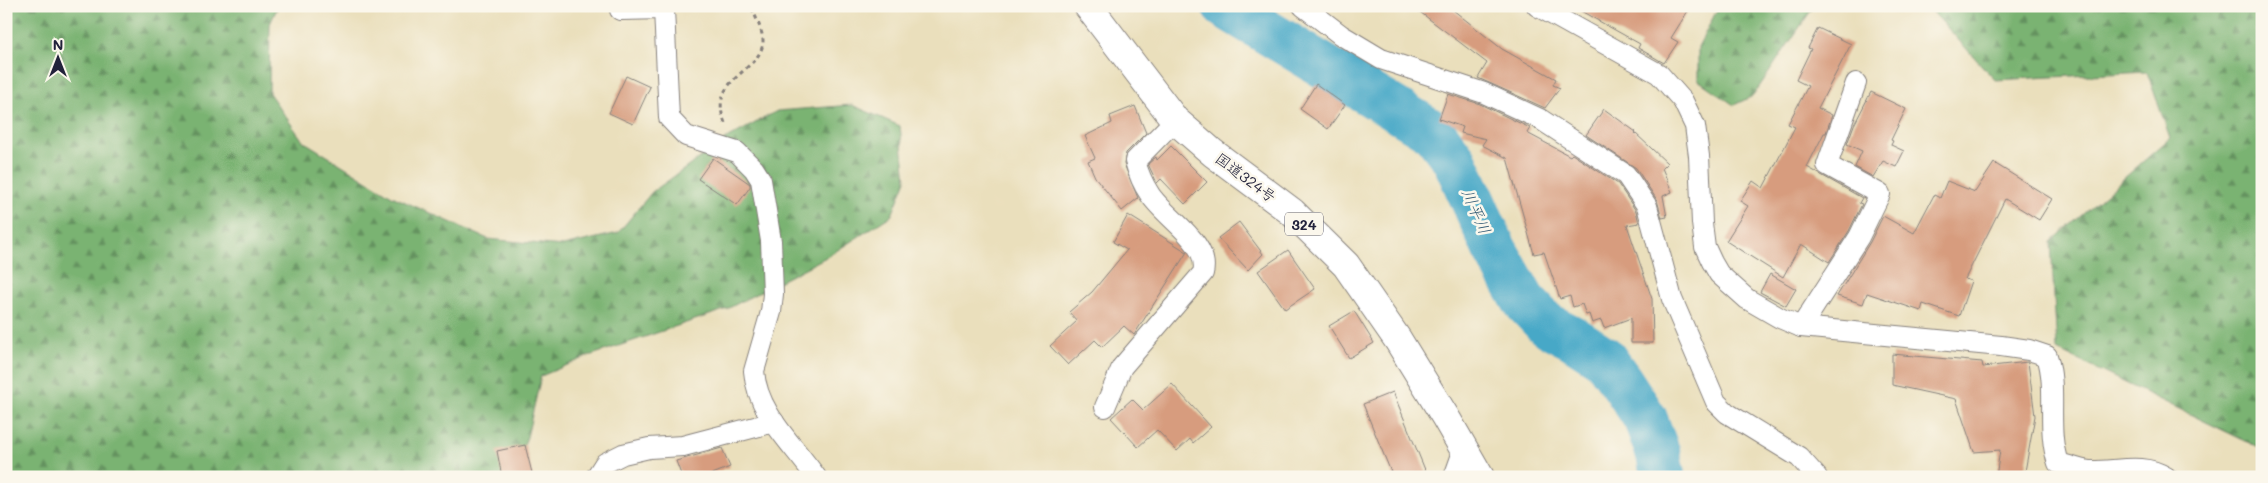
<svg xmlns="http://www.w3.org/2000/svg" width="2268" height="483" font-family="Mali,'Klee One',sans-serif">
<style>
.forest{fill:url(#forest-firs);stroke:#4e6a56}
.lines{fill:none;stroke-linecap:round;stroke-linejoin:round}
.river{stroke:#47a8c7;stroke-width:45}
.building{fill:#d79c7e}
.street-casing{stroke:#86807c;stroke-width:22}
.highway-casing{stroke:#86807c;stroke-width:30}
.path{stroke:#86807c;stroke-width:3;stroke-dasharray:4 4;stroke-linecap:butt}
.street{stroke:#fff;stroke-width:20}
.highway{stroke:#fff;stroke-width:28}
.labels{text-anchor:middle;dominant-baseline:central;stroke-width:5;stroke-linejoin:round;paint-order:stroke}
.shield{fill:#fbf7ec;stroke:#636270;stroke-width:1}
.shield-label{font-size:14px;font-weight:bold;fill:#22223b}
.street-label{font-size:15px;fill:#22223b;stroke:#fbf7ec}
.water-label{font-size:16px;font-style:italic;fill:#315873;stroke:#fbf7ec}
</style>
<defs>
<pattern id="forest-firs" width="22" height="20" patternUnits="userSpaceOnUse" patternTransform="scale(1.25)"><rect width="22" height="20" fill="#7ab372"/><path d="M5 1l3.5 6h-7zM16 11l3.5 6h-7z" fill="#64915f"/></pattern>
</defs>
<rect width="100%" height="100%" fill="#fbf7ec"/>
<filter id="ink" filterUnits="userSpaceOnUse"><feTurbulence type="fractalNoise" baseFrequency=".02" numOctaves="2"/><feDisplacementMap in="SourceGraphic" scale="10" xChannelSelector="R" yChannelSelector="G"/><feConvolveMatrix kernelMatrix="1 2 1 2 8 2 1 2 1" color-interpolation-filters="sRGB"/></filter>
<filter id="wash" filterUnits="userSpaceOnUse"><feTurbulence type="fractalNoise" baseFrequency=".0096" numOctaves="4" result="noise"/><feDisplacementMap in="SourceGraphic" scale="20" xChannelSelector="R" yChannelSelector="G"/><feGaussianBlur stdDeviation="1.12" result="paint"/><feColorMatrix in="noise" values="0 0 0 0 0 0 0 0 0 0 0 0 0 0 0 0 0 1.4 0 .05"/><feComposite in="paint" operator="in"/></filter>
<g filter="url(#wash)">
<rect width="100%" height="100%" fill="#eadfbc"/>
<g class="forest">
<path d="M6,6h272l-8,18 -1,69 34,48 89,55 96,43 75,7 55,-13 34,-41 76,-54 49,-27 75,-6 48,21 6,54 -14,35 -62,40 -103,54 -138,47 -48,20 -14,61 -16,40h-505z"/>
<path d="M1719,6h95l-61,90 -19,9 -36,-25v-33z"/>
<path d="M1911,6h351v443l-205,-99 -6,-108 119,-104 -23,-66 -152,8 -63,-69z"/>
</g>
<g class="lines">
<path class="river" d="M1224,6l209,126 22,29 39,87 30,53 22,23 27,14 31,20 18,25 23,35 13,35 5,24"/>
</g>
<g id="blocks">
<g class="building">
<path d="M1412,6h36l54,43 54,30 -3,6 7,3 -15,20 -67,-30 9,-15z"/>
<path d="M1572,6h119l-20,32 7,4 -14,21 -26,-15 2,-4z"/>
<path d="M1818,28l33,16 -33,64 14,7 -6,18h-2l-17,34 55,31 -3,5 3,1 -13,27 -20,31 -28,-18 -18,33 -57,-36 22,-35 -8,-5 13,-20 10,7 32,-61 -7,-3 20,-38 -12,-6 15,-31 -3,-1z"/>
<path d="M626,76l24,11 -17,37 -24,-11z"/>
<path d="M1316,84l29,21 -17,24 -28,-20z"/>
<path d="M1871,92l35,17 -15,31 2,1 -2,4 13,6 -8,16 -13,-6 -10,16 -18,-10 7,-16 -15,-7 7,-19z"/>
<path d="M1448,94l32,10 50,24 -3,5 43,23 2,-2 46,30 18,27 3,12 -12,2 25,74 1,44h-22v-25l-27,10 -3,-8 -9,3 -3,-9 -3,1 -4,-11 -9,3 -3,-11 -10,3 -16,-47 -10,2 -27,-96 -25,-13 4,-6 -25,-6 2,-6 -24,-8z"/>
<path d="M1135,106l11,27 -20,20 -2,11 14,34 -16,13 -27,-34 -7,-16 7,-3 -10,-22 27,-13 -2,-7z"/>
<path d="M1604,109l32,23 -1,1 32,30 -5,5 10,24 -9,4 4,21 -5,1 -5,-18 -21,-32 -50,-33z"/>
<path d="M1171,146l36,36 -22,22 -24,-25 -4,4 -9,-19 8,-7 1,3z"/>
<path d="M713,158l37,26v3l-13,18 -39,-26z"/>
<path d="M1994,163l58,36 -13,21 -34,-21 -40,80 6,2 -12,35 -36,-12 -2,7 -54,-18 -4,11 -26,-8 33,-54 13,-26 31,17 20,-38 6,3 7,-17 28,11z"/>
<path d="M1128,215l59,37 -53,83 -10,-9 -22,21 -7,-7 -27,25 -18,-19 27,-25 -8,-9 23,-20 35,-42 -14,-8z"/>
<path d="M1239,222l24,32 -15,16 -30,-32z"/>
<path d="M1288,250l27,39 -30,20 -27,-38z"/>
<path d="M1770,274l26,15 -10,17 -26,-14z"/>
<path d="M1354,311l20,32 -25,15 -20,-32z"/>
<path d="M1892,354l90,8 1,5 45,-5 7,54 -11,61h-28l4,-27 -26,2 -18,-53 -64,-14z"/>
<path d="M1172,384l39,43 -18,16 -3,-4 -13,12 -20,-21 -19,17 -27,-29 21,-19 11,11z"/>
<path d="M1393,392l35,85h-35l-30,-73z"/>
<path d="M525,445l8,32h-31l-5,-26z"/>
<path d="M722,448l8,19 -25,10h-23l-6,-16z"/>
</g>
</g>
</g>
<g filter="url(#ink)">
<use href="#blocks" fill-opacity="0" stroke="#86807c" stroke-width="1"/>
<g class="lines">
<g class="street-casing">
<g id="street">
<path d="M1303,6l38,29 40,24 103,34 56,26 86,56 21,31 25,93 44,103 11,11 72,44 18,20"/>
<path d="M1537,6l122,68 24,27 12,25 4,30 3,67 3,24 7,15 7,12 28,25 33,19 21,9 200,19 28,4 18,6c11,34 -1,72 11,107 10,2 21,7 31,8 26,1 54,-9 77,6"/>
<path d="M620,10l44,-1 5,109 17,18 51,16 17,17 7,11 10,61 2,53 -2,18 -17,59c3,42 39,73 62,106"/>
<path d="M1801,327l58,-90 21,-43 -53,-29 29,-82"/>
<path d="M1105,407l17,-40 81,-94c8,-31 -40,-56 -54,-80 -6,-9 -11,-21 -14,-32l40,-41"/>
<path d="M596,477l9,-14 18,-9 26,-6 34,-2 91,-24"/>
<path d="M1454,477l10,-28"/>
</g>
</g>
<g class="highway-casing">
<path id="highway" d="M1088,6l87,114 38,33 79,59 54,53 52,75 48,78 34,59"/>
</g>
<path class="path" d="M725,123c-19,-45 39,-52 38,-83 -1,-11 -8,-24 -12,-34"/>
<use href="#street" class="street"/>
<use href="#highway" class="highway"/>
</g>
</g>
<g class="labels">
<rect class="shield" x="1285" y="212.5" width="38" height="23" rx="4"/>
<g class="shield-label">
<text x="1304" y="224">324</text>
</g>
<g class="street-label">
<text transform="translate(1246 177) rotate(37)">国道324号</text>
</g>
<g class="water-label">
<text transform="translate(1477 211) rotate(66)">川平川</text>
</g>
</g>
<rect width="2268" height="483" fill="none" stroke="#fbf7ec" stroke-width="25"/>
<g transform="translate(58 58)" stroke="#fbf7ec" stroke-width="4" paint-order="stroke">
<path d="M0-4L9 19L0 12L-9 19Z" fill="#22223b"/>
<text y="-8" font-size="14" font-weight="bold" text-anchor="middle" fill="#22223b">N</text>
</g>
</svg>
